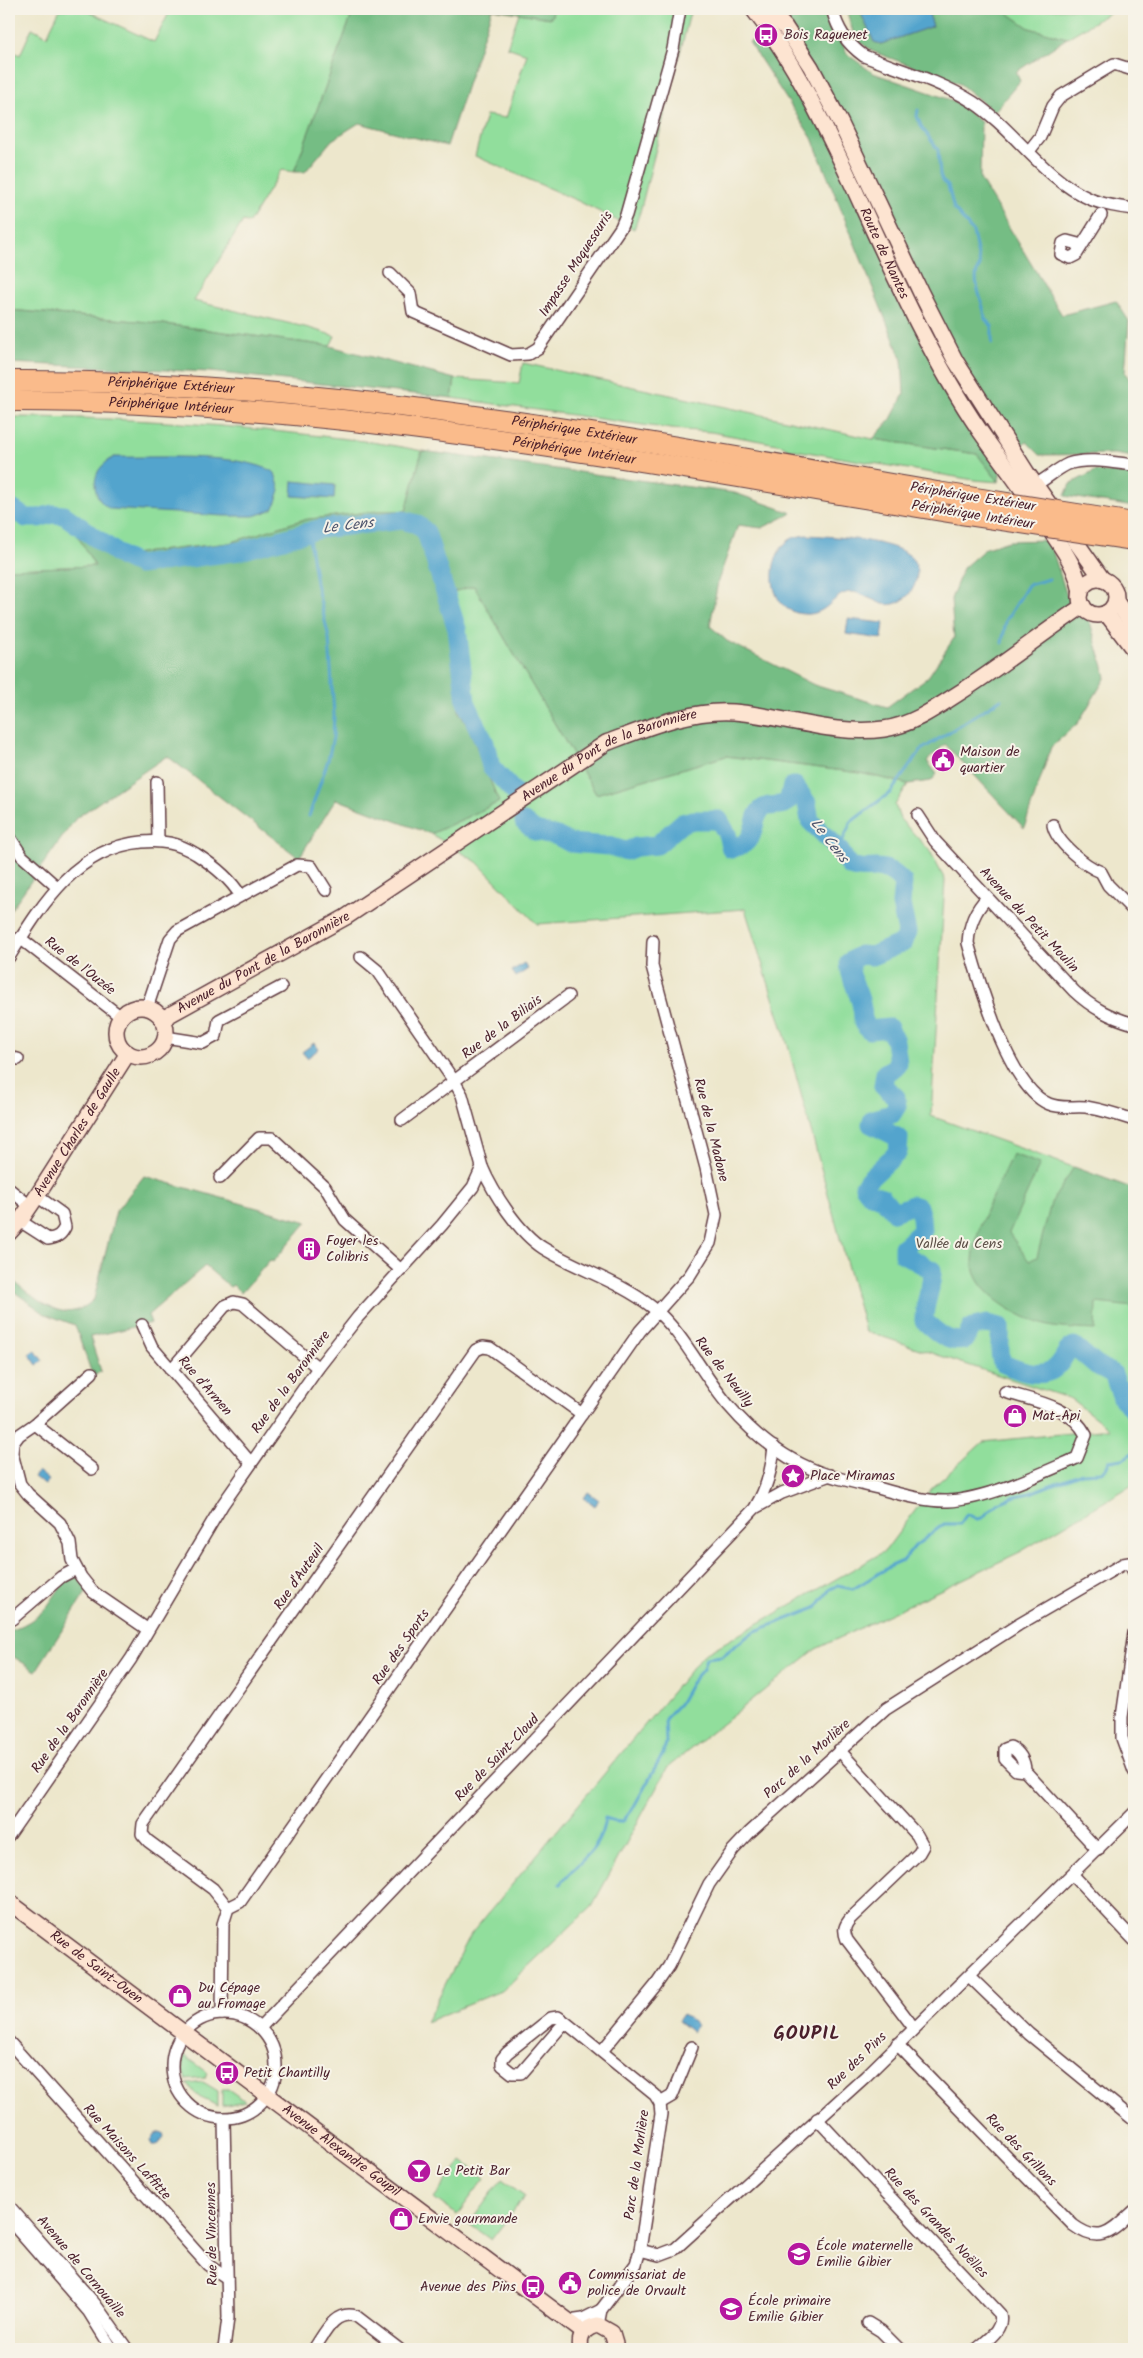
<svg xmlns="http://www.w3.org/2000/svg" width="1143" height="2358" font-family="Kalam,sans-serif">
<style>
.green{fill:#91de9c;stroke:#6e7e64}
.forest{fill:#74bd84;stroke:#5f6e58}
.water{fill:#52a4cd;stroke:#4e627c}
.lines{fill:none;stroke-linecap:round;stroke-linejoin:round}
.stream{stroke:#52a4cd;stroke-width:3}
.river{stroke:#52a4cd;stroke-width:19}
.street-casing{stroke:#623d43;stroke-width:14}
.secondary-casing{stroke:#623d43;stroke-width:18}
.highway-casing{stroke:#623d43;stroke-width:22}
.street{stroke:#fff;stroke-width:11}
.secondary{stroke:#fde4d1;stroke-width:15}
.highway{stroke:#fabb8b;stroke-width:20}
.highway-bridge-casing{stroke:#623d43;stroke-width:22;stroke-linecap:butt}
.highway-bridge{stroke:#fabb8b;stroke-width:20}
.labels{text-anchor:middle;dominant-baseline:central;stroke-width:4;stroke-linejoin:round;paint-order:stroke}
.poi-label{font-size:14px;fill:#4a1f2b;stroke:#f7f3e8;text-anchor:start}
.street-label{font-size:14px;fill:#4a1f2b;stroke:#f7f3e8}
.park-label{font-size:14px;fill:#5c4f47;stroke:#f7f3e8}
.water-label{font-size:15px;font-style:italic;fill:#4d546c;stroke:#f7f3e8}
.district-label{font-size:19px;font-weight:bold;letter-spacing:1px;fill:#4a1f2b;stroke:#f7f3e8}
</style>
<rect width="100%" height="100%" fill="#f7f3e8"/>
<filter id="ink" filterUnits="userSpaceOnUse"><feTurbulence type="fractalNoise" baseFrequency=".02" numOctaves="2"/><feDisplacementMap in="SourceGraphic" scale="10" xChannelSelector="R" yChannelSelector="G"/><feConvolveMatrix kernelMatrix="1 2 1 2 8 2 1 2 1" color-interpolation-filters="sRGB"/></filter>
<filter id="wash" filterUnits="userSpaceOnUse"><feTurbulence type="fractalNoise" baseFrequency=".0096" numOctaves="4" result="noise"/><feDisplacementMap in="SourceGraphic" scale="20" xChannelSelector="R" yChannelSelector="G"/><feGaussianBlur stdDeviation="1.12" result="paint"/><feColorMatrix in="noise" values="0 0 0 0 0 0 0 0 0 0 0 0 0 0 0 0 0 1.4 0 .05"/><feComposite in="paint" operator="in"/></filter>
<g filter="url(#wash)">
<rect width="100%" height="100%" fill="#ede7cc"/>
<g class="green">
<path d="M60,9h23l71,33 17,-33h183l-60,163 -13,-2 -32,53 -6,-2 -49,80 115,27 26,8 -5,10 -182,-24 -139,-12v-260l11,5 12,-27 15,8z"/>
<path d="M554,9h137l-51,203 -6,17 -56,-28 -103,-45 11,-41 20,3 21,-64 -20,-7 12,-34 32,5z"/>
<path d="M1002,9h132v7l-18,-7 -49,29 -38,-10z"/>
<path d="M523,363l350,76 104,15 22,28 -25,-2 -185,-31 -7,-4 -71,-13 -40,-3 -219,-31 3,-19 64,4z"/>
<path d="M9,417c91,0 183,5 274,15 47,5 93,9 139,19l-16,60h-28l-76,9 -73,23 -97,11 -32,-20 -24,-1 19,33 -86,3z"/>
<path d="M474,586l122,208 130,-38 134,17 48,11 -13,21 5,14 30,32 15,29 -14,236 203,73v295l-114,68 -204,97 -148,118 -76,139 -89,84 -77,32 45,-88 232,-279 182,-104 47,-63 51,-46 127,-13 -39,-30 -206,-68 -78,-289 -42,-133 -208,15 -60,-62 -46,-28 68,-32 -30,-73 -10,-17 -6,-121z"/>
<path d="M184,2055l23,17 -2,6 -19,2 -3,-9z"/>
<path d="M203,2082l15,9v15l-19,-9 -12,-13z"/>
<path d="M222,2089h6l17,12 -23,5z"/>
<path d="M462,2161l23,17 -28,37 -23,-17z"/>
<path d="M502,2179l23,17 -34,44 -22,-16z"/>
</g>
<g class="forest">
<path d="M354,9h200l-3,9 -59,-9 -45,137 -88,-23 -27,17 -27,32h-11z"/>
<path d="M786,9h42l19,45 26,19 81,28 27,21 -1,57 82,136 54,-14 13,20 -4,52 9,12v72l-20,-3 -74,1 -13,-13 -24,10 -4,30 -22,-28 -104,-15 18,-20 13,-25 -2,-34 -90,-222 -63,-96 31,-11z"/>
<path d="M846,9h13l15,33 7,2 52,-18 -6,-17h75l27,19 38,10 -51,34 4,9 -26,31 -34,-28 -86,-32 -19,-13z"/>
<path d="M9,310l139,12 182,24 125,33 -3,19 -242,-26 -201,-9z"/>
<path d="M422,451l313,42 57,20 -30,15 -24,-3 -20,56 -8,45 17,15 87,44 73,22 41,-30 26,-39 -3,-39 12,-31 23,-20 23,-7 40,-1 18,56 23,26 16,55 -28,46 -27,24 -27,81 -79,-84 -18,17 10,13 -6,7 -23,3 -48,-11 -134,-17 -130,38 -122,-208 -21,6 6,120 10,17 30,73 -68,32 -95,-35 -37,59 -132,-102 -91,62 -67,94v-343l86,-3 -19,-33 24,1 32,20 97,-11 73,-23 76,-9h28z"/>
<path d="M1095,471l39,3v33l-69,-11 5,-12z"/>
<path d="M1012,1154l28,10 -31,69 20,28 8,-4 14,-54 23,-36 60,22v118l-38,-4 -1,27c-14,-1 -28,-1 -42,-3 -27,-5 -83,-34 -80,-66 2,-37 25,-74 39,-107z"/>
<path d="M144,1176l163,46 -34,40 -3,-2 -29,33 -8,-8 -3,2 -25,-21 -57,49 3,8 -61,14 11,34 -8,6 -18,-52 -30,-11 -36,-26v-10c25,18 55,52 85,21l22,-88z"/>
<path d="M76,1569l11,22 -51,80 -27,-17v-23c45,-17 38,-33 67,-62z"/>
</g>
<g class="water">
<path d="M859,9h68l6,17 -52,18 -7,-2z"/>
<path d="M114,457c40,1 129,-5 161,16l5,17 -6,18 -10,5 -11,3h-29l-114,-7c-13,-7 -18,-21 -13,-35 3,-8 11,-13 17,-17z"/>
<path d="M293,481l42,4 -1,14 -42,-3z"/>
<path d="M806,535c24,1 80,5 100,18 24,15 5,57 -23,51 -4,-1 -9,-4 -14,-6 -5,-2 -11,-6 -18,-6 -20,1 -23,28 -54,21 -30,-7 -31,-55 -9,-72 5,-4 12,-5 18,-6z"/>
<path d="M848,619l36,4 -2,16 -36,-5z"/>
<path d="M524,963l4,6 -12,8 -4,-6z"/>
<path d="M314,1043l5,6 -12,9 -5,-6z"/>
<path d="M35,1350l8,11 -6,4 -8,-11z"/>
<path d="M38,1471l11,9 -4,5 -11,-8z"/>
<path d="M588,1492l11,8 -4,6 -11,-8z"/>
<path d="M683,2014l14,11 -5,7 -14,-11z"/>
<path d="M160,2132l3,1 1,4 -7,8h-4l-2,-4 4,-7z"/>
</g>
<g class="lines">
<g class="stream">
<path d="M918,110l-1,6 4,10 17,24 2,25 2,6 6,5 6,23 19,23 7,34c-11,12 5,38 5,53l7,7v17"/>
<path d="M9,519l17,-1"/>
<path d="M308,532l8,51 13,55 5,77 -1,22 -5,23 -19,56"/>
<path d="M1002,643l4,-22 22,-36 21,-6"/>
<path d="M839,849l12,-27 40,-30 30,-42 80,-51"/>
<path d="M560,1884c19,-25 40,-30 45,-66l13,4 5,-1 9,-11 31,-56 3,-11 -1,-24 14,-15 12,-21 12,-14 3,-11 16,-2 31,-24 63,-24 14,-19 7,-3 16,3 36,-22 14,-6 12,-15 29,-22h16l7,-10 10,5 5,-1 16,-15 18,-7 14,-3 52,-20 19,-1 5,-3 3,-8 14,-2 11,-7"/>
</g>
<g class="river">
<path d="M9,507l17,11h13l13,-4 12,1 58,42 17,8 101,-14 79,-22 83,-9 15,4 9,8 31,97 9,73 19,41 6,24 24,26"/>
<path d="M524,822l11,9 22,5 13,7 39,3 17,5 10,-4 21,-2 25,-22 11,-3h26l8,14 4,15c4,-2 11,-3 14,-6 12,-9 7,-26 17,-34 7,-6 17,-1 26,-7l4,-16h3l12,17 3,18 29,28 10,17c25,8 32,-8 54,16l-2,22 6,28 -3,10 -32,14 -12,-1 -11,7c1,23 15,33 14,61l6,7 20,-2 6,13 3,22 -3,4 -10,6 -2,13 13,11 1,9 -5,8 -19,5 -2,5 28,14 -1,14 -30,28 -4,6 6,8 12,3 12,15 18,-7 6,2 3,10 1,14 -19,16v7l29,16c1,18 -9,34 -8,51 13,11 24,23 41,19l7,-13 15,-3 13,3c1,13 -2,24 2,36 17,8 44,19 58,0 6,-7 5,-13 14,-17l22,19 17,9 10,26 11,10"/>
</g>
</g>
</g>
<g filter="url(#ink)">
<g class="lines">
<g class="street-casing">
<g id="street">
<path d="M832,9c6,21 14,34 32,47 36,14 76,25 109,46 41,27 71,77 117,97 14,6 29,8 44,10"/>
<path d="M1029,151l11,-14 13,-31 8,-10 53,-32 19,6"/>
<path d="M1082,245l-15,-4 -4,2 -2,11 9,4 6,-3 25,-40"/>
<path d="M390,273l20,20 3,19 98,43 17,-1 10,-6 83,-121 5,-12 47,-166 7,-40"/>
<path d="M1035,485c11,-6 22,-16 33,-21 19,-7 47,-1 66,1"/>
<path d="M157,782l1,59"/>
<path d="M918,815l17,26 139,150c18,17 36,26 60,33"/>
<path d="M1053,825c3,17 32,41 48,47l7,13 26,26"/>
<path d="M9,836l13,20 35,31"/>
<path d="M987,898c-12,12 -18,28 -19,45 11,39 41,145 81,161 12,5 24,2 37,3 17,3 33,8 48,13"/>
<path d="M20,938l101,79"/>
<path d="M9,957c32,-51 66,-109 133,-115 20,-2 36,1 54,12 17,11 34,24 44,41"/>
<path d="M147,1008l23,-69 7,-8 120,-66 14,1 15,24"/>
<path d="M165,1037l38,6 13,-7 3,-16 62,-33"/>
<path d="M9,1057l9,2"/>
<path d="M402,1120l166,-124"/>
<path d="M482,1167c11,26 37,66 61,81 36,22 76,33 109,59 32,26 50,68 77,99 24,28 55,53 90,66 19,7 39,11 59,16 20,6 49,14 70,13 40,-2 92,-27 129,-43l9,-23c-15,-29 -52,-34 -81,-43"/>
<path d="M220,1178l39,-40h13l53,49 20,33 56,50"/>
<path d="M9,1189l21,17"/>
<path d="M20,1221l28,18c9,-1 13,-4 17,-12l-3,-13 -25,-18"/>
<path d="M142,1325l10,22 99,116"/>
<path d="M171,1370l54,-64 9,-4 9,2 75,64"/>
<path d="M92,1373l-57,51 -16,11 -6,8 -1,10 8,31 8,10 32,29 10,20 2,17 9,17 12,15 54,37"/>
<path d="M35,1424l57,45"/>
<path d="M756,1506c11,-18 16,-38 18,-59"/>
<path d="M12,1619l49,-42 15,-8"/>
<path d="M1134,1633l-12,84v21l12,33"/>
<path d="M839,1750l78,85 6,11 -4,7 -68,65c-7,8 -8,12 -4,22l67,88"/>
<path d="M1025,1771c0,-10 -6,-20 -15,-24l-5,2v10l11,11 9,1 73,79"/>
<path d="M9,1835l122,-176 92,-155 95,-136 40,-51 84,-92 31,-38 9,-20 -20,-72 -8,-14 -76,-110 -17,-14"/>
<path d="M1073,1875l61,65"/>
<path d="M228,1908l-15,-19 -65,-48 -6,-7 1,-10 333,-474 7,-3 7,1 92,66"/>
<path d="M969,1976l60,58 105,86"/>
<circle cx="224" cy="2066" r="52"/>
<path d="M222,2014l1,-90 5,-16 12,-6 400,-571 50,-56 20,-32 6,-28 -10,-47 -54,-202 1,-25"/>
<path d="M565,2022l-7,-5 -7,1 -44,35 -5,6v6l10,8h9l44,-51 90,73 5,8 1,11 -21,136"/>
<path d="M260,2028l495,-520 27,-15 48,-18"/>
<path d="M9,2042l199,223 19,13"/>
<path d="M897,2044l176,181c28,21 39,6 61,-14"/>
<path d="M602,2051l54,-66 13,-19 40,-82 24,-34 16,-17 137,-124 132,-84 105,-61 6,-1 5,9"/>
<path d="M660,2103l12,-7 20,-49"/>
<path d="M817,2119l183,195c4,16 -13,26 -23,35"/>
<path d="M9,2206l86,98 32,45"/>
<path d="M9,2220l80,92 23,37"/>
<path d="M569,2321l14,-2 18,-9"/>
<path d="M868,2323l13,8 18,18"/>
<path d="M598,2325l3,-15 35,-46 4,-14 19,5 16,-6 191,-173 268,-263"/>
<path d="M224,2349l4,-31 -4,-199"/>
<path d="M314,2349c11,-16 20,-39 42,-33l43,33"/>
</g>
</g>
<g class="secondary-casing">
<g id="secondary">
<path id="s1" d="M753,9c42,53 71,116 100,177 38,83 76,170 127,245 23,33 48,65 70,99 14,21 27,38 31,63"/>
<path d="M768,9l17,18 26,40 30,57 80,169 34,67 72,113 76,107"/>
<circle cx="1098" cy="597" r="18"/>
<path d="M1116,601l18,26"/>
<path d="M1106,613l28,37"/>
<circle cx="141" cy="1032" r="25"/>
<path id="s2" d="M162,1019l184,-102 260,-174c40,-15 85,-34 128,-31 50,4 100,24 150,17 28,-4 52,-21 75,-36 43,-27 82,-59 124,-87"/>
<path id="s3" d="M9,1233l11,-12 17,-25 91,-143"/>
<path id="s4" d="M9,1902l574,430"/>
<path d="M581,2349c-3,-13 4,-22 17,-24l14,8 3,10 -2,6"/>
</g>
</g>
<g class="highway-casing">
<g id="highway">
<path id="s5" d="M9,381c313,-2 621,58 928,111"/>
<path id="s6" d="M9,401c321,-1 637,62 952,113"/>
</g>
</g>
<use href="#street" class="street"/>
<use href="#secondary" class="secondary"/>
<use href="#highway" class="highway"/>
<g class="highway-bridge-casing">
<g id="highway-bridge">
<path d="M937,492l197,31"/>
<path d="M961,514l173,26"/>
</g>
</g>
<use href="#highway-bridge" class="highway-bridge"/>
</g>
</g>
<defs>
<g id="bus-disc" transform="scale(1.25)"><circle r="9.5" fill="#b5179e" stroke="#f7f3e8"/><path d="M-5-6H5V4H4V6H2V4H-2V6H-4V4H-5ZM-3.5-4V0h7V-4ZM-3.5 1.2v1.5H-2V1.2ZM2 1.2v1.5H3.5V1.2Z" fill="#fff"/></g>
<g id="civic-disc" transform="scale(1.25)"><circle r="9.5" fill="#b5179e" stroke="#f7f3e8"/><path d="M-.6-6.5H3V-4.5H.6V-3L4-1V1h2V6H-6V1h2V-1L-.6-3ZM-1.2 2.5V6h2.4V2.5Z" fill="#fff"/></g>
<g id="building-disc" transform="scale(1.25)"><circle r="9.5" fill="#b5179e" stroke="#f7f3e8"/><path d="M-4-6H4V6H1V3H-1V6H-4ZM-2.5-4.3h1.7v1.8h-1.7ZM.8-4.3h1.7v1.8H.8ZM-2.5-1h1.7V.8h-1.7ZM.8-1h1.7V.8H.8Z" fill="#fff"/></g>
<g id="shop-disc" transform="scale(1.25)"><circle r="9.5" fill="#b5179e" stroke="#f7f3e8"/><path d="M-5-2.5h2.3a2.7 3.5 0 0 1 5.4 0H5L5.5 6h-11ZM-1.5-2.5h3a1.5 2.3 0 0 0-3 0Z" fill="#fff"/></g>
<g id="sight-disc" transform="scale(1.25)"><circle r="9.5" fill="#b5179e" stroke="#f7f3e8"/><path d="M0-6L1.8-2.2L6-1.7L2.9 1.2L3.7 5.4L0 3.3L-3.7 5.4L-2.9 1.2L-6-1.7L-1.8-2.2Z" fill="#fff"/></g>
<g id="bar-disc" transform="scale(1.25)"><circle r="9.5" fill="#b5179e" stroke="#f7f3e8"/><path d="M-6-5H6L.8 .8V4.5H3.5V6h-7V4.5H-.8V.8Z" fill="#fff"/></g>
<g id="school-disc" transform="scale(1.25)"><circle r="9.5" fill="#b5179e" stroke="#f7f3e8"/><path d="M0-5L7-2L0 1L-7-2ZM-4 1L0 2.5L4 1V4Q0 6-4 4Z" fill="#fff"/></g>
</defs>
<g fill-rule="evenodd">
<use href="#bus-disc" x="766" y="35"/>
<use href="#civic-disc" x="943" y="760"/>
<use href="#building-disc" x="309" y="1249"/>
<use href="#shop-disc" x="1015" y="1416"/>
<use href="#sight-disc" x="793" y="1476"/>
<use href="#shop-disc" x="180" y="1996"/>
<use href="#bus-disc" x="227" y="2073"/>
<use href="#bar-disc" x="419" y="2171"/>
<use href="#shop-disc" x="401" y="2219"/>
<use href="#school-disc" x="799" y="2254"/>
<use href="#civic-disc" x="570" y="2283"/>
<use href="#bus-disc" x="533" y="2287"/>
<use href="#school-disc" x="731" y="2309"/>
</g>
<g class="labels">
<g class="poi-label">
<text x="784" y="35">Bois Raguenet</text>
<text x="960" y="752">Maison de<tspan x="960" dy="16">quartier</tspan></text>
<text x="326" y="1241">Foyer les<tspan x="326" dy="16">Colibris</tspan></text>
<text x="1032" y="1416">Mat-Api</text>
<text x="810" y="1476">Place Miramas</text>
<text x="198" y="1988">Du Cépage<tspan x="198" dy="16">au Fromage</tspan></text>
<text x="244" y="2073">Petit Chantilly</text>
<text x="436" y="2171">Le Petit Bar</text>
<text x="418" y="2219">Envie gourmande</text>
<text x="816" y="2246">École maternelle<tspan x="816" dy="16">Emilie Gibier</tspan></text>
<text x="588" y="2275">Commissariat de<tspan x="588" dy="16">police de Orvault</tspan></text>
<text x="516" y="2287" text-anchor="end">Avenue des Pins</text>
<text x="748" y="2301">École primaire<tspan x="748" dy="16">Emilie Gibier</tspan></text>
</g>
<g class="street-label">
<text stroke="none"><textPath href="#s1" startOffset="278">Route de Nantes</textPath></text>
<text transform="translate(576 264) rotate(-57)">Impasse Moquesouris</text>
<text stroke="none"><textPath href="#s5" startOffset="162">Périphérique Extérieur</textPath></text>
<text stroke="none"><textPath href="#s6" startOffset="162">Périphérique Intérieur</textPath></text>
<text stroke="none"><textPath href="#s5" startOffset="568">Périphérique Extérieur</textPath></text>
<text stroke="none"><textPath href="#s6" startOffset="568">Périphérique Intérieur</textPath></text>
<text transform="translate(973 497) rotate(9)">Périphérique Extérieur</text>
<text transform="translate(973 515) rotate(9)">Périphérique Intérieur</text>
<text stroke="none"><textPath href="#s2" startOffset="521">Avenue du Pont de la Baronnière</textPath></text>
<text transform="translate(1029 920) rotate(47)">Avenue du Petit Moulin</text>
<text stroke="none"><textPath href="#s2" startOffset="116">Avenue du Pont de la Baronnière</textPath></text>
<text transform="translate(80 966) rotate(38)">Rue de l'Ouzée</text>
<text transform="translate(502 1027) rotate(-37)">Rue de la Biliais</text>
<text transform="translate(711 1130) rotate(76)">Rue de la Madone</text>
<text stroke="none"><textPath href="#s3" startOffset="122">Avenue Charles de Gaulle</textPath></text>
<text transform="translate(724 1372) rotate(52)">Rue de Neuilly</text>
<text transform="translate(291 1382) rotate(-54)">Rue de la Baronnière</text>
<text transform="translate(205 1386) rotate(49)">Rue d'Armen</text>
<text transform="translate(299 1577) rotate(-55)">Rue d'Auteuil</text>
<text transform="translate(401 1647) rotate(-55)">Rue des Sports</text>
<text transform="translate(70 1721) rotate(-55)">Rue de la Baronnière</text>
<text transform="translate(497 1758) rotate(-46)">Rue de Saint-Cloud</text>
<text transform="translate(807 1759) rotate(-42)">Parc de la Morlière</text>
<text stroke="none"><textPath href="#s4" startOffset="109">Rue de Saint-Ouen</textPath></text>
<text transform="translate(857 2061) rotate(-44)">Rue des Pins</text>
<text transform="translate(1021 2150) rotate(46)">Rue des Grillons</text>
<text transform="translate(127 2152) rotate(48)">Rue Maisons Laffitte</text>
<text stroke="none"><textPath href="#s4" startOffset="415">Avenue Alexandre Goupil</textPath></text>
<text transform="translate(637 2165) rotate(-82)">Parc de la Morlière</text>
<text transform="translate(936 2223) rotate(47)">Rue des Grandes Noëlles</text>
<text transform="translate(212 2234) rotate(-91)">Rue de Vincennes</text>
<text transform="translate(81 2267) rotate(50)">Avenue de Cornouaille</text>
</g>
<g class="park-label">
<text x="959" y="1244">Vallée du Cens</text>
</g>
<g class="water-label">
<text transform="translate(348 526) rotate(-7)">Le Cens</text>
<text transform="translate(829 841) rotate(52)">Le Cens</text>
</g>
<g class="district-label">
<text x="807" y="2034">GOUPIL</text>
</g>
</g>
<rect width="1143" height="2358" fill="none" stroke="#f7f3e8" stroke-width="30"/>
</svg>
